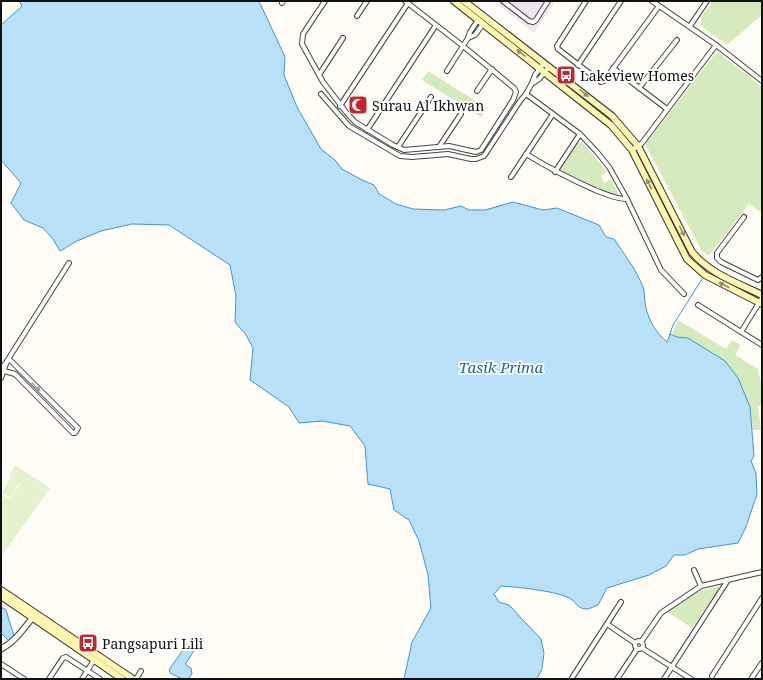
<svg xmlns="http://www.w3.org/2000/svg" width="763" height="680" font-family="'Noto Serif',serif">
<style>
.industrial{fill:#eee6ef}
.green{fill:#d5ebbd}
.pitch{fill:#e6f2cf}
.water{fill:#b9e0f7;stroke:#3f96cf}
.lines{fill:none;stroke-linecap:round;stroke-linejoin:round}
.stream{stroke:#3f96cf;stroke-width:1}
.minor-casing{stroke:#444;stroke-width:6}
.tertiary-casing{stroke:#444;stroke-width:7}
.secondary-casing{stroke:#333;stroke-width:8}
.minor{stroke:#fff;stroke-width:4}
.tertiary{stroke:#fff;stroke-width:5}
.secondary{stroke:#fff6b0;stroke-width:6}
.oneway{fill:#948f68}
.oneway2{fill:#a0a0a0}
.labels{text-anchor:middle;dominant-baseline:central;stroke-width:4;stroke-linejoin:round;paint-order:stroke}
.poi-label{font-size:14px;fill:#111;stroke:#fff;text-anchor:start}
.water-label{font-size:15px;font-style:italic;fill:#1768a6;stroke:#fff}
</style>
<rect width="100%" height="100%" fill="#fffdf5"/>
<path class="industrial" d="M493,1h62l-21,32z"/>
<g class="green">
<path d="M713,1h49v14l-35,30 -26,-19v-9z"/>
<path d="M719,53l43,34v126l-13,-9 -40,52 -7,-5 -7,-13 -49,-92v-3l69,-89z"/>
<path d="M428,71l59,37 -6,9 -59,-37z"/>
<path d="M582,142l23,27 2,3 -6,4 3,7 7,-4 7,14 -3,2 -53,-23 -2,-2 17,-27z"/>
<path d="M678,320l48,29 6,-9 9,5 -6,10 23,14 4,19v17l-4,1 3,24h-9l-2,-23 -62,-69 -11,-1 -5,-3z"/>
<path d="M719,586v3l-27,39 -26,-17 33,-20z"/>
</g>
<g class="pitch">
<path d="M15,465l35,23 -49,69v-63l9,5 10,-15 -11,-8z"/>
<path d="M10,478l9,5 -9,15 -8,-5z"/>
</g>
<g class="water">
<path d="M19,1h240l26,56 -1,18 13,32 24,42 14,11 7,9 20,11 12,5 5,9 17,10 17,5 31,1 17,-4 8,4h16l28,-8 30,8 14,-2 42,17 7,12 8,2c10,15 22,30 29,48 2,4 1,10 2,15 2,16 10,30 22,40l3,-8 7,3 11,1 37,23 13,17 12,29 4,49 -3,5 5,12 1,21 -11,33 -8,16 -40,6 -13,6h-11l-8,11 -17,9 -42,13 -9,17c-3,1 -8,4 -12,4 -7,0 -10,-6 -15,-10 -13,-8 -54,-12 -70,-13l-7,8 5,8 10,3 32,34 3,14 -2,16 -5,10h-133l8,-37 19,-34 -3,-33 -9,-34 -10,-21 -15,-10 -4,-21 -22,-5 -3,-38 -15,-20 -28,-5 -23,2 -10,-16 -39,-27 3,-32 -7,-13 -11,-13 1,-26 -6,-31 -61,-40 -37,-1 -31,7 -24,10 -17,10 -7,-12 -10,-11 -19,-8 -13,-17 10,-20 -20,-23v-135l21,-19z"/>
<path d="M1,607l5,3 8,26 -5,5 -8,-8z"/>
<path d="M187,644l8,3v2l-9,14v2l5,3 1,6 -4,5h-6l-12,-6 -1,-3z"/>
</g>
<g class="lines">
<path class="stream" d="M670,334l3,-9 29,-46"/>
<g class="minor-casing">
<g id="minor">
<path d="M325,1l-22,33 -1,10 21,38 23,30 9,10 38,23 11,5 45,-4 27,6 5,-2 32,-50 3,-8 -2,-4 -51,-42 -58,-45"/>
<path d="M503,1l26,20 4,1 3,-2 12,-19"/>
<path d="M586,1l-29,45 1,3 43,33 3,-1 55,-75"/>
<path d="M652,1l64,44 46,36"/>
<path d="M282,3l1,-2"/>
<path d="M357,16l10,-15"/>
<path d="M690,26l17,-25"/>
<path d="M468,38l7,-3 8,-11"/>
<path d="M578,65l43,-64"/>
<path d="M613,68l54,41"/>
<path d="M447,71l21,-33 2,-6 8,-12"/>
<path d="M319,75l24,-37"/>
<path d="M533,83l6,-4 10,-12"/>
<path d="M639,88l38,-48"/>
<path d="M477,91l15,-22"/>
<path d="M321,94l28,32 51,30 12,1 36,-3 23,5h5l8,-3 6,-9 30,-46 6,-7 6,-11 3,-8 9,-12"/>
<path d="M526,94l54,40 17,18 12,15 18,32 34,71 23,24"/>
<path d="M340,106l68,-103"/>
<path d="M367,130l69,-105"/>
<path d="M398,147l33,-50"/>
<path d="M439,147l22,-33"/>
<path d="M632,150l10,-7 74,-98"/>
<path d="M526,154c23,14 44,25 69,36 11,4 20,9 32,9"/>
<path d="M555,172l25,-38"/>
<path d="M511,177l42,-63"/>
<path d="M744,217l-27,36v5l4,4 37,18 4,-3"/>
<path d="M698,305l64,40"/>
<path d="M741,332l21,-34"/>
<path d="M1,368l6,-6"/>
<path d="M4,371l11,3 58,59h2l3,-5 -69,-69"/>
<path d="M1,378l6,-17 62,-98"/>
<path d="M694,570l7,16"/>
<path d="M607,624l28,19"/>
<circle cx="639" cy="645" r="4"/>
<path d="M641,642l20,-29 40,-27 61,-14"/>
<path d="M642,648l49,31"/>
<path d="M1,664l23,15"/>
<path d="M712,676l50,-78"/>
<path d="M572,678l49,-76"/>
<path d="M49,679l14,-21 3,-1 34,22"/>
<path d="M82,679l12,-19"/>
<path d="M136,679l5,-8"/>
<path d="M617,679l20,-30"/>
<path d="M664,679l64,-99"/>
<path d="M751,679l11,-16"/>
</g>
</g>
<g class="tertiary-casing">
<path id="tertiary" d="M1,649c14,-7 23,-21 33,-33"/>
</g>
<g class="secondary-casing">
<g id="secondary">
<path d="M454,1l157,124 21,25 55,109 18,16 57,29"/>
<path d="M464,1l148,115 26,30 54,106c18,22 46,31 70,43"/>
<path d="M1,590l132,89"/>
<path d="M1,596l121,83"/>
</g>
</g>
<use href="#minor" class="minor"/>
<use href="#tertiary" class="tertiary"/>
<use href="#secondary" class="secondary"/>
</g>
<defs><path id="oneway-solid" d="M-6-.8H1V-3.2L6.5 0L1 3.2V.8H-6Z"/></defs>
<g class="oneway">
<use href="#oneway-solid" transform="translate(521 53) rotate(-142)"/>
<use href="#oneway-solid" transform="translate(584 93) rotate(37)"/>
<use href="#oneway-solid" transform="translate(649 184) rotate(-117)"/>
<use href="#oneway-solid" transform="translate(682 231) rotate(63)"/>
<use href="#oneway-solid" transform="translate(724 285) rotate(-153)"/>
</g>
<use class="oneway2" href="#oneway-solid" transform="translate(36 387) rotate(45)"/>
<defs>
<g id="bus-square" transform="scale(1)"><rect x="-9" y="-9" width="18" height="18" rx="4" fill="#c4262e" stroke="#fff"/><path d="M-5-6H5V4H4V6H2V4H-2V6H-4V4H-5ZM-3.5-4V0h7V-4ZM-3.5 1.2v1.5H-2V1.2ZM2 1.2v1.5H3.5V1.2Z" fill="#fff"/></g>
<g id="mosque-square" transform="scale(1)"><rect x="-9" y="-9" width="18" height="18" rx="4" fill="#c4262e" stroke="#fff"/><path d="M3.5-4.9A6 6 0 1 0 3.5 4.9A5 5 0 1 1 3.5-4.9Z" fill="#fff"/></g>
</defs>
<g fill-rule="evenodd">
<use href="#bus-square" x="566" y="75"/>
<use href="#mosque-square" x="358" y="105"/>
<use href="#bus-square" x="88" y="643"/>
</g>
<g class="labels">
<g class="poi-label">
<text x="580" y="75">Lakeview Homes</text>
<text x="372" y="105">Surau Al Ikhwan</text>
<text x="102" y="643">Pangsapuri Lili</text>
</g>
<g class="water-label">
<text x="501" y="367">Tasik Prima</text>
</g>
</g>
<rect width="763" height="680" fill="none" stroke="#111111" stroke-width="4"/>
</svg>
